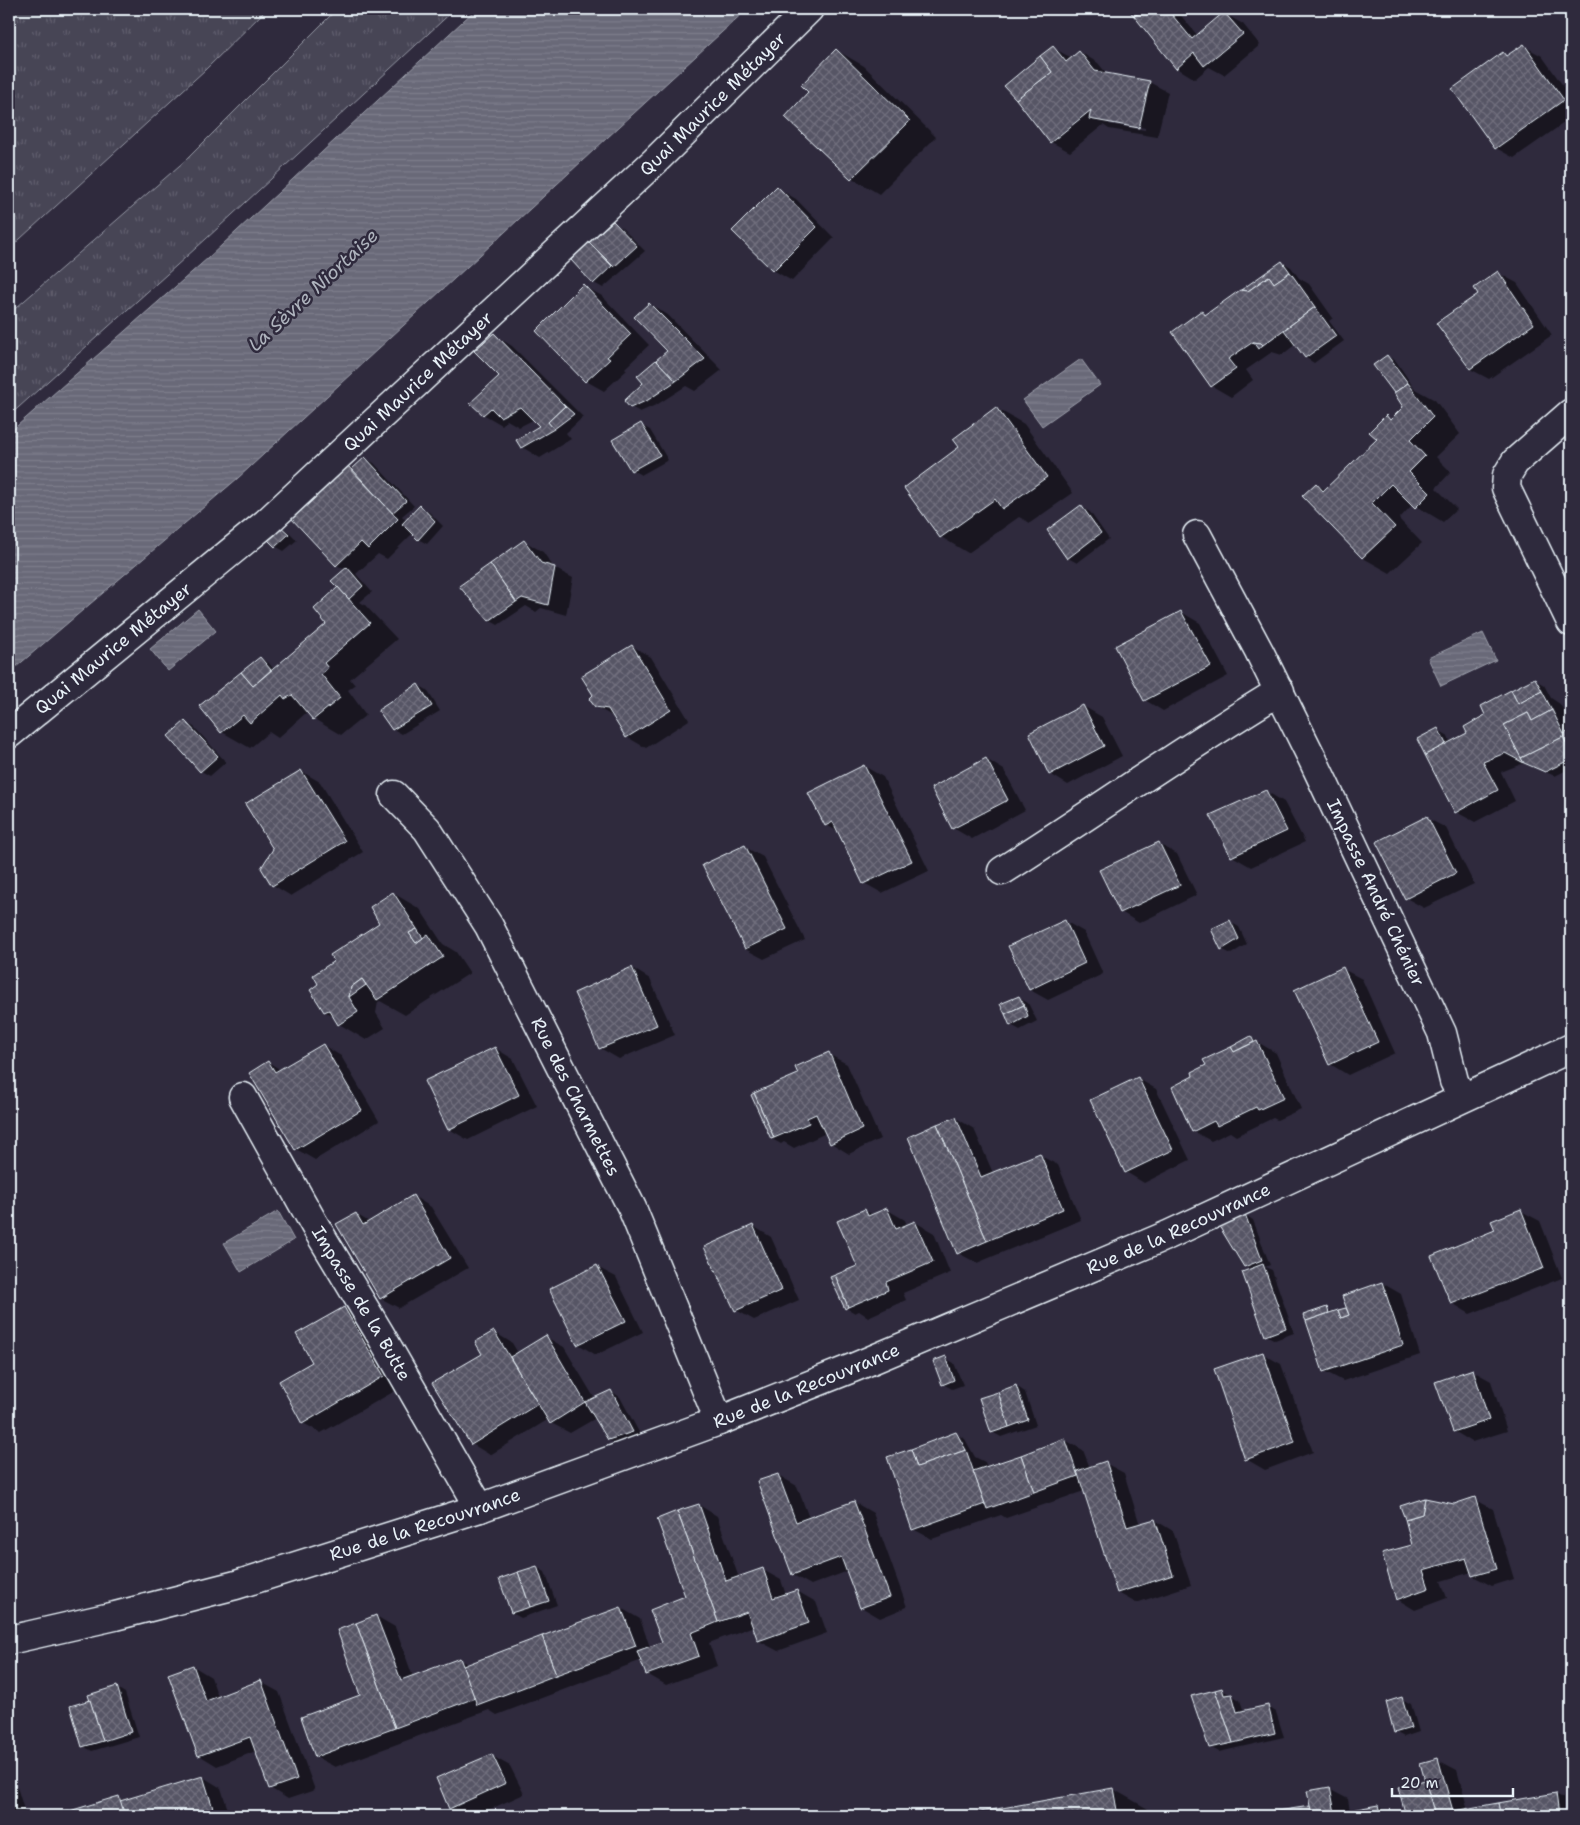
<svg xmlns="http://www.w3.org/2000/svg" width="1580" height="1825" font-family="'Shantell Sans',sans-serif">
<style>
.grass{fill:url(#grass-tufts);stroke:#979aa6}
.water{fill:url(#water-rules);stroke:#9c9fab}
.shadow{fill:#0007;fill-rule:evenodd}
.building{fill:url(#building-cross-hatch);stroke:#e8f1f8}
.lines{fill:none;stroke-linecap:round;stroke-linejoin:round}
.minor-casing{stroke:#e8f1f8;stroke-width:31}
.minor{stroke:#2f2a3d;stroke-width:28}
.labels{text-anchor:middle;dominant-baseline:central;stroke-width:5;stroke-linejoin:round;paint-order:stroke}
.street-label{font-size:18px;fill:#e8f1f8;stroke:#2f2a3d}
.water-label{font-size:19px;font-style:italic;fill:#afb4be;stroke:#2f2a3d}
</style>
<defs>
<pattern id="grass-tufts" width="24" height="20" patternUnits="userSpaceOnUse" patternTransform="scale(1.25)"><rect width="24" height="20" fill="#464455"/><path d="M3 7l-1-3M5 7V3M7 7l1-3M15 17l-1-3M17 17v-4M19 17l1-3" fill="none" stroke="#615f6e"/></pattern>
<pattern id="water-rules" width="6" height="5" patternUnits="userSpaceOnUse" patternTransform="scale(1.25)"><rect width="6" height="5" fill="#696978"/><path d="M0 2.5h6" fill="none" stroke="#7e7f8c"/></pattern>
<pattern id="building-cross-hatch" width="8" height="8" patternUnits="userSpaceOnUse" patternTransform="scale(1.25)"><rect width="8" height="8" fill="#575565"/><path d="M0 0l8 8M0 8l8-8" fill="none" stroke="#6f6e7c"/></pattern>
</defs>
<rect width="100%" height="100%" fill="#2f2a3d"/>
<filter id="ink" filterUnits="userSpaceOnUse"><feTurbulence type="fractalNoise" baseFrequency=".02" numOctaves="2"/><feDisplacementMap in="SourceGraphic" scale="10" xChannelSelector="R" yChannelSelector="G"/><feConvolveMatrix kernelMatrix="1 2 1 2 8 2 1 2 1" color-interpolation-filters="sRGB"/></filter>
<g filter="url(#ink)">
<g class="grass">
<path d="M9,9h258l-62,61 -196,179z"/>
<path d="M337,9h118l-249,230 -197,177v-102l178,-155z"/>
</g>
<g class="water">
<path d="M476,9h271l-509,469 -229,195v-240l199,-175z"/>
<path d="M1081,359l19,26 -58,41 -19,-26z"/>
<path d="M198,609l18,22 -48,40 -18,-22z"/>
<path d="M1483,633l13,27 -55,26 -13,-28z"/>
<path d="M278,1211l16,29 -53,32 -17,-29z"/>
</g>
<g class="shadow">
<path d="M1129,9h43l6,3 20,24 27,-22 18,10 17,21 -36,30 -15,-8 -14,12 -18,-11z"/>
<path d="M1524,46l18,10 29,41v21l-57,40 -18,-10 7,-94 5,3z"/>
<path d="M1053,48l19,10 8,-6 18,11 9,11 42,8 19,10 -11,45 -48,-8 -6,-4 -33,27 -19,-10zM1109,121l36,7v2l-36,-6z"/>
<path d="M836,50l28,16 72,71 -57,57 -27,-16 -65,-62 23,-24z"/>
<path d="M777,188l19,11 38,39 -42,43 -19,-11z"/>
<path d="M613,223l9,5 23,23 -42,37 -9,-5 -21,-23z"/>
<path d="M1282,262l9,5 8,11 10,6 24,34 -4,3 15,20 -30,22 -8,-5 -10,-14 -14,11 -10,-3 -26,18 7,10 -22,17 -19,-11 -38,-54 28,-20 5,3z"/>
<path d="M1498,273l19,10 35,52 -63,44 -19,-10 9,-75z"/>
<path d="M584,286l18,10 47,49 -24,23 2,2 -23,21 -18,-10z"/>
<path d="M650,304l18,11 54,55 -27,21 -9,-5 -28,18 -18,8 -9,-5 37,-56z"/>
<path d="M494,335l18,11 71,71 -17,16 5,6 -31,19 -18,-11 19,-21 -6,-7 -16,8 -12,-7 -5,5 -19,-11 18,-38z"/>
<path d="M1387,356l9,5 19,28 20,11 25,34 -24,23 15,15 -15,16 21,21 -14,13 -30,-18 -14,15 23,24 -32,30 -27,-15 -59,-62 12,-12 10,6 53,-51 7,-22 6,3 13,-13z"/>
<path d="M996,408l28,16 49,69 -43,30 -11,-6 -51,36 -27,-16 20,-90z"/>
<path d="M641,425l9,5 18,30 -27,15 -9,-5z"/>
<path d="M365,458l9,5 40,43 -12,10 5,5 13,-14 9,5 14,14 -16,18 -9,-5 -5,-6 -26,26 -9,-5 -22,20 16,18 -12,10 5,3 32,34 -47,40 5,6 -7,5 18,25 -25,20 -27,-16 -7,-7 -29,26 -9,-6 -19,16 -28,-16 -21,-25 59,-49 9,5 5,7 53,-45 18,-55 -8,-5 10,-99 6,3z"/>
<path d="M1081,507l9,5 19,27 -32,24 -9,-5z"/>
<path d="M281,527l8,5 8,8 -13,11 -9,-5z"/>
<path d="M524,541l19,11 11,16 19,10 -7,37 -25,-7 -5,4 -10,-6 -28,19 -9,-5z"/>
<path d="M1181,612l19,11 28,53 -65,35 -18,-11z"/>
<path d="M632,646l19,11 38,63 -43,28 -19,-11 -13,-20 -18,-10z"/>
<path d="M1535,680l9,5 7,13 9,6 11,21v43l-16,8 -31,-13 -23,9 14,29 -40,21 -19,-10 -18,-82 9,5 4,8 18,-9 18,-18z"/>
<path d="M418,685l9,5 13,21 -38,23 -9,-5z"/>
<path d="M1083,706l19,11 20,39 -54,29 -18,-11z"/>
<path d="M185,722l9,5 32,35 -16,14 -9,-5 -31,-35z"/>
<path d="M986,759l18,11 21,40 -53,29 -19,-11 -21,-40z"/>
<path d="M864,766l19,11 46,94 -47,22 -18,-10 -25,-51 -13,-7z"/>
<path d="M301,771l19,11 43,70 -72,44 -18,-11z"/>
<path d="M1266,791l18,11 21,40 -54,25 -19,-11z"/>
<path d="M1427,818l19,10 28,56 -50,24 -18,-10z"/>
<path d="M1159,844l18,10 20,41 -58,28 -18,-11z"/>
<path d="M745,847l18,10 42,83 -41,19 -19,-10z"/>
<path d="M393,893l27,16 23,35 13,8 14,21 -65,42 -25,-14 -2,1 -2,11 9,15 -19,12 -27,-16 -5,-8 -9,-4 -14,-22 9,-6 16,-22 45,-38z"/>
<path d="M1065,921l19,11 19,42 -55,26 -18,-10z"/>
<path d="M1230,922l9,5 8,17 -16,10 -9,-5 -9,-19z"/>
<path d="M632,968l18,11 25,56 -56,24 -19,-11z"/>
<path d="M1343,969l19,10 33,74 -47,22 -18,-11z"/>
<path d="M1019,998l9,5 9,18 -17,9 -9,-5z"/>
<path d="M1251,1038l25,15 25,56 -24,11 -4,-2 -37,18 -6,-4 -19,9 -18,-10 2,-55 13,-11z"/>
<path d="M323,1045l18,11 38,65 -64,39 -19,-11 -28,-87 13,8z"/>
<path d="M495,1048l18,11 24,47 -69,34 -19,-11z"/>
<path d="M828,1054l19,10 33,75 -31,15 -18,-11 -5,-10 -32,15 -10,-6 -3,2 -9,-5z"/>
<path d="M1137,1078l19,11 34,71 -46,23 -18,-11z"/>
<path d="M956,1118l18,11 19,44 46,-18 19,10 23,55 -104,43 -19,-10z"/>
<path d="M413,1196l18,11 37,61 -69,40 -19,-10 -24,-84 13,8z"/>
<path d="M886,1209l19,11 2,6 8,-4 19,11 16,40 -47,20 3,7 -38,17 -9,-6 -4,2 -9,-5 13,-41 6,-57 8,5z"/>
<path d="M1521,1211l19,10 22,57 -92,36 -18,-11z"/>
<path d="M1245,1215l8,5 17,45 -5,2 7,3 22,63 -19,7 -9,-5 -14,-65 -7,-4z"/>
<path d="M753,1226l18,11 28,63 -45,20 -18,-10z"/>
<path d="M597,1267l19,10 27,55 -47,23 -18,-11z"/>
<path d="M1382,1283l19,11 19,61 -77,26 -19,-10 -17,-51 20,-11 7,4 13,-5z"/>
<path d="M344,1308l18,11 40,68 -81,46 -18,-10z"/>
<path d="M494,1332l18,11 6,10 28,-16 18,10 31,52 16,-8 9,6 21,39 -24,9 -9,-6 -12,-21 -26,15 -19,-10 -2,-4 -59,36 -18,-11 11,-90z"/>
<path d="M1263,1354l18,10 32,88 -48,18 -19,-11z"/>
<path d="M945,1358l9,5 9,22 -11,4 -9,-5z"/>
<path d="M1473,1371l18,10 16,50 -35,11 -18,-11z"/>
<path d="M1016,1386l9,6 11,33 -35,12 -9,-5z"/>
<path d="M956,1434l9,5 10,18 10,5 2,6 78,-28 18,10 7,18 15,-5 19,10 16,52 15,-5 18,11 18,54 -55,18 -18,-10 -34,-102 -78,27 -5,-3 -69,24 -19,-10z"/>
<path d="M778,1475l19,11 12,32 45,-16 19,11 34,94 -27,11 -19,-11 -13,-36 -37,14 -18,-10z"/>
<path d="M1474,1499l19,10 21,70 -22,7 -19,-10 -1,-4 -31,9 6,17 -32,12 -18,-11 17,-53z"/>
<path d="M699,1505l18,11 22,62 24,-8 18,10 5,15 11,-4 19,11 11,31 -49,18 -19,-10 -5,-15 -45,17 8,23 -51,19 -19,-11 -5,-14 -145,55 -8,-5 -154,57 -19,-10 -14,-40 60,-21 14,-80 19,11 18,50 47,-17 9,5 152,-57 19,11 10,28 13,-5 24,-45z"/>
<path d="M537,1567l8,5 12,33 -36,13 -9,-5 -11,-33z"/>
<path d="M193,1666l18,11 7,20 43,-15 18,10 36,98 -27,9 -18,-11 -14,-37 -39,15 -18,-11z"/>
<path d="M117,1688l8,5 14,44 -47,14 -9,-5 9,-46z"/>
<path d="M1222,1690l18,10 4,12 23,-6 9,6 8,25 -65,15 -9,-5z"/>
<path d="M1402,1699l9,5 8,28 -15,5 -9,-5z"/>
<path d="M492,1756l18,10 14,28 -49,22h-12l-13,-7 -12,-31z"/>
<path d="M1438,1760l19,10 11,40 88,-16 15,9v13h-164l-8,-28 28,-7z"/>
<path d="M203,1777l18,11 9,28h-173l62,-18 5,3z"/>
<path d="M9,1783l8,4 9,29h-17z"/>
<path d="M1113,1789l35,20 2,7h-185z"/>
<path d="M1329,1789l19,10 2,12 27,-5 18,10h-121l-1,-3 39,-6z"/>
</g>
<g class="building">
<path d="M1128,9h18l-12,7z"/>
<path d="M1146,9h21l25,30 32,-27 19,22 -39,32 -10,-13 -18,16 -42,-53z"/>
<path d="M1524,44l40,56 -69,49 -43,-60 51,-37 3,4z"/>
<path d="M1053,46l13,16 13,-11 16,20 55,10 -11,47 -50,-9 2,-9 -41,33 -34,-44 36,-27 -12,-16z"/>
<path d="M836,49l74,72 -59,58 -66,-62 23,-25 -7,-7z"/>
<path d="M1040,56l12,16 -36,27 -12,-13z"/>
<path d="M777,186l40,41 -44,44 -41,-40z"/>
<path d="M613,221l24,25 -23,21 -25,-25z"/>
<path d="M589,242l23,24 -19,18 -22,-24z"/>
<path d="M1282,261l8,11 -16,11 -5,-7 -21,15 -7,-1z"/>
<path d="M1498,271l36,53 -64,45 -34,-46 42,-29 -4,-6z"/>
<path d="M1290,272l25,35 -52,38 -2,-2 -8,-1 -25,17 8,10 -25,18 -39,-55 30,-22 3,5 35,-25 8,1 21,-15 5,7z"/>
<path d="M583,284l48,50 -24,23 3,2 -25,23 -49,-51z"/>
<path d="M649,303l56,56 -29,22 -20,-21 11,-9 -33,-34z"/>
<path d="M1315,307l21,29 -31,22 -21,-28z"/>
<path d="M494,333l71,73 -17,16 6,7 -33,19 -5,-8 23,-14 -19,-19 -20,10 -9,-9 -8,7 -13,-12 29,-27 -25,-25z"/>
<path d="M1253,342l8,1 2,2 -5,4z"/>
<path d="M1387,355l21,28 -14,10 -21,-28z"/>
<path d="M656,360l20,21 -28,19 -18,8 -6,-7 19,-18 -6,-7z"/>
<path d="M1408,383l25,34 -23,23 15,16 -16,16 21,21 -15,15 -24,-24 -19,19 23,24 -33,31 -60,-62 14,-13 7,8 54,-52 -8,-7 17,-17 4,5 13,-13 -9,-14z"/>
<path d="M565,406l9,8 -20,15 -6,-7z"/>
<path d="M996,407l51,70 -45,32 -7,-10 -55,39 -36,-50 55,-41 -6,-8z"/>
<path d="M641,423l19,32 -29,16 -19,-31z"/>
<path d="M365,457l41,44 -14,12 -40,-44z"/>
<path d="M347,465l51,54 -30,30 -7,-7 -25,24 -46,-49z"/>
<path d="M420,505l15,16 -17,19 -16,-16z"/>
<path d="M1081,505l20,28 -34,26 -20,-29z"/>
<path d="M280,526l9,8 -14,13 -9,-9z"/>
<path d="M524,540l17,23 14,4 -7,38 -26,-7 -6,4 -26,-38z"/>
<path d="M490,564l26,38 -27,19 -30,-35z"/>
<path d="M347,567l16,19 -14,13 -18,-18z"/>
<path d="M338,587l32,36 -46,40 4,5 -7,6 19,24 -27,22 -21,-25 -7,4 -3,-4 -32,28 -7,-8 -22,18 -22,-27 42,-34 12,14 73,-62 -12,-15z"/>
<path d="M1181,611l30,55 -67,35 -29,-55z"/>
<path d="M632,645l39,65 -45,28 -18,-29 -13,-2 -6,-8 4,-4 -12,-19z"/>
<path d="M260,657l11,13 -18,16 -12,-14z"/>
<path d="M1535,678l7,13 -24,13 -7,-14z"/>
<path d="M418,684l14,22 -40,24 -14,-20z"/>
<path d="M1511,690l7,14 24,-13 10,19 -20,11 -4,-8 -24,12 20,38 -19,-10 -22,9 15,28 -43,23 -30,-58 42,-22 -3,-6 21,-12 -4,-9z"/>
<path d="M1083,705l21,41 -55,29 -20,-42z"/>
<path d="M1552,710l12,24 7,-4v22l-8,-15 -42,21 -17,-33 24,-12 4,8z"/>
<path d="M185,721l33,35 -18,16 -32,-36z"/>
<path d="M1438,728l8,16 -21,11 -8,-16z"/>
<path d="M1563,737l8,15v7l-26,13 -21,-9 -3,-5z"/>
<path d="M986,758l22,42 -56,29 -21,-41z"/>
<path d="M864,765l48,96 -49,23 -30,-62 -8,4 -17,-33z"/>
<path d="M301,770l44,71 -73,45 -11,-18 12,-19 -28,-45z"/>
<path d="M1266,790l21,41 -56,26 -21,-42z"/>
<path d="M1427,816l29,57 -51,26 -29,-57z"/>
<path d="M1159,842l21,43 -60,28 -21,-43z"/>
<path d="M745,845l42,84 -42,20 -43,-84z"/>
<path d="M393,892l24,37 -8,4 7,10 12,-9 15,23 -66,43 -15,-21 -11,8 -2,10 9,15 -20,13 -9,-15 -5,2 -14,-22 8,-6 -5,-9 21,-14 -4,-6 49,-32 -9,-16z"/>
<path d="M1065,920l20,43 -56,27 -21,-44z"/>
<path d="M1230,920l9,19 -18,11 -10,-21z"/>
<path d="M417,929l6,9 -7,5 -7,-10z"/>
<path d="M632,967l25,58 -58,24 -25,-56z"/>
<path d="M1343,967l35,75 -49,23 -35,-75z"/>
<path d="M362,979l4,6 -17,12 2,-10z"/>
<path d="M1019,996l5,9 -19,9 -5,-10z"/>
<path d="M1024,1005l4,11 -18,10 -5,-12z"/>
<path d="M1251,1036l3,6 -20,10 -3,-5z"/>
<path d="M1257,1041l27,57 -26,12 -2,-3 -39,19 -3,-5 -22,11 -20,-45 21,-11 -1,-4 14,-7 -3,-5 28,-13 3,5z"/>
<path d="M323,1044l39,66 -67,40 -46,-77 19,-12 7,11z"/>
<path d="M495,1047l24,48 -71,35 -24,-49z"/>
<path d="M829,1052l33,77 -32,15 -14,-30 -9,4 2,5 -35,15 -20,-45 44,-19 -3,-7z"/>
<path d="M1138,1077l35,73 -48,23 -35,-73z"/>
<path d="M754,1093l20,45 -3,1 -20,-44z"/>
<path d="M956,1117l25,60 59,-24 23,56 -76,32 -50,-117z"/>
<path d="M937,1124l50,117 -30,13 -49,-117z"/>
<path d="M413,1195l37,63 -70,41 -44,-75 20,-11 7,12z"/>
<path d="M887,1208l9,21 19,-8 18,41 -47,20 2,8 -40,17 -13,-32 22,-9 -20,-45 28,-12 3,7z"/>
<path d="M1521,1209l23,59 -93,36 -20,-48 64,-26 -4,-9z"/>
<path d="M1245,1214l17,46 -18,7 -25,-41z"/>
<path d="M753,1225l29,65 -47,21 -31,-64z"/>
<path d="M1263,1264l23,64 -21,8 -23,-64z"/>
<path d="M597,1265l29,56 -49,24 -28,-56z"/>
<path d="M835,1275l13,32 -3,2 -15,-32z"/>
<path d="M1382,1282l21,63 -80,27 -17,-51 32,-11 3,8 8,-3 -7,-19z"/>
<path d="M344,1307l40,69 -82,48 -23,-43 33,-19 -16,-28z"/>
<path d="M1327,1307l2,6 -23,8 -3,-6z"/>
<path d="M1346,1308l3,7 -8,3 -3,-8z"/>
<path d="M494,1331l44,73 -67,41 -39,-62 50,-29 -7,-12z"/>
<path d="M546,1335l39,67 -35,22 -40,-67z"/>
<path d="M1263,1352l32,90 -50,18 -31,-91z"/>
<path d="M946,1356l8,24 -12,5 -9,-24z"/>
<path d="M1473,1369l16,51 -36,12 -18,-50z"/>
<path d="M1016,1385l12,35 -19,7 -11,-35z"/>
<path d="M611,1390l22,42 -25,8 -23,-38z"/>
<path d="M998,1392l11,35 -18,6 -12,-35z"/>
<path d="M956,1432l10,18 -49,17 -6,-18z"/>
<path d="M1065,1438l13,38 -44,16 -13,-37z"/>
<path d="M911,1449l6,18 49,-17 19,54 -73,26 -25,-73z"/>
<path d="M1021,1455l13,37 -47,17 -14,-38z"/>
<path d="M1106,1461l21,66 28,-8 18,56 -56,18 -40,-122z"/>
<path d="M778,1474l18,48 58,-21 36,96 -30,11 -19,-51 -49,18 -35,-94z"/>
<path d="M1475,1497l22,72 -25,7 -6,-18 -43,12 6,18 -33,12 -14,-47 30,-8 -7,-26 17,-5 3,-16 29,6z"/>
<path d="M1425,1498l-3,16 -17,5 -5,-13z"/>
<path d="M699,1504l27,77 37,-13 10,30 24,-8 12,33 -51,18 -11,-29 -29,10 -41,-111z"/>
<path d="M677,1511l41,111 -27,11 8,23 -53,19 -9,-24 25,-9 -12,-32 35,-14 -28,-77z"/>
<path d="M537,1566l12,35 -19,6 -12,-35z"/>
<path d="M518,1572l12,35 -19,6 -12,-34z"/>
<path d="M621,1607l15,39 -80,29 -14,-39z"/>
<path d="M376,1615l25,65 59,-22 15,40 -80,30 -39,-105z"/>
<path d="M356,1623l39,105 -80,29 -14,-40 59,-22 -23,-65z"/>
<path d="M542,1636l14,39 -79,30 -14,-39z"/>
<path d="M193,1665l13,36 55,-21 36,99 -28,10 -19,-52 -52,19 -30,-82z"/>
<path d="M117,1686l14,46 -28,9 -15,-46z"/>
<path d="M1222,1688l2,7 8,-1 5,18 31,-7 7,28 -42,10 -18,-53z"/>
<path d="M1215,1690l18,53 -24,5 -18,-52z"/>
<path d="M1402,1697l9,31 -17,5 -8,-31z"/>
<path d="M90,1700l13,41 -21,6 -12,-41z"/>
<path d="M492,1754l14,29 -57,26 -13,-31z"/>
<path d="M1438,1758l15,53 45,-8 3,13h-66l-15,-53z"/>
<path d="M203,1776l12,39 -90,1 -5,-15z"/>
<path d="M1425,1780l10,36h-29l-8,-29z"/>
<path d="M1330,1787l5,26 43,-8 3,11h-69l-5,-25z"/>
<path d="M1113,1788l5,28h-160z"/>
<path d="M1556,1793l3,23h-58l-3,-13z"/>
<path d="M119,1796l6,20h-72z"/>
<path d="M1310,1806l2,10h-40l-1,-4z"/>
<path d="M1234,1812l1,4h-25z"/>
</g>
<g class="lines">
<g class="minor-casing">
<g id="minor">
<path d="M1571,413l-56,49 -8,13 -1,13 65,134"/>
<path id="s1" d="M1197,535l62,116 53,107 130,275 12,48 8,16"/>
<path id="s2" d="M9,734l257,-211 389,-362 154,-152"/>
<path id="s3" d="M394,795l33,34 62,97 143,282 87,213"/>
<path d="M1002,871c93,-59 183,-123 278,-180"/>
<path id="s4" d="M243,1097l71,127 66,110 100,174"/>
<path id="s5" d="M9,1640l106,-24 121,-31 244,-77 239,-87 136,-54 313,-132 403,-187"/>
</g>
</g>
<use href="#minor" class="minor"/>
</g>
</g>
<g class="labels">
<g class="street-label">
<text stroke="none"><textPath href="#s2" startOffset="945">Quai Maurice Métayer</textPath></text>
<text stroke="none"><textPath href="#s2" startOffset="540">Quai Maurice Métayer</textPath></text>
<text stroke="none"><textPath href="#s2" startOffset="135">Quai Maurice Métayer</textPath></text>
<text stroke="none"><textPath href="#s1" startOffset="400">Impasse André Chénier</textPath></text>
<text stroke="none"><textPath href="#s3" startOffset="354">Rue des Charmettes</textPath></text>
<text stroke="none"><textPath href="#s5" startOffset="1242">Rue de la Recouvrance</textPath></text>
<text stroke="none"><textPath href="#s4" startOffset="238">Impasse de la Butte</textPath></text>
<text stroke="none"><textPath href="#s5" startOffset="838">Rue de la Recouvrance</textPath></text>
<text stroke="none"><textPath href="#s5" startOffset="432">Rue de la Recouvrance</textPath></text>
</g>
<g class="water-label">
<text transform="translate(313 290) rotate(-43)">La Sèvre Niortaise</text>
</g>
</g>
<rect width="1580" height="1825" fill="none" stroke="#2f2a3d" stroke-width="30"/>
<rect x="15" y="15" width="1550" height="1795" fill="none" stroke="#e8f1f8" stroke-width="2" filter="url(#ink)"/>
<path d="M1392 1788v8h121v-8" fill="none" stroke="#e8f1f8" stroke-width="2.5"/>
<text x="1400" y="1788" font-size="15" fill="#e8f1f8" stroke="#2f2a3d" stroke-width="4" paint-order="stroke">20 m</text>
</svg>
